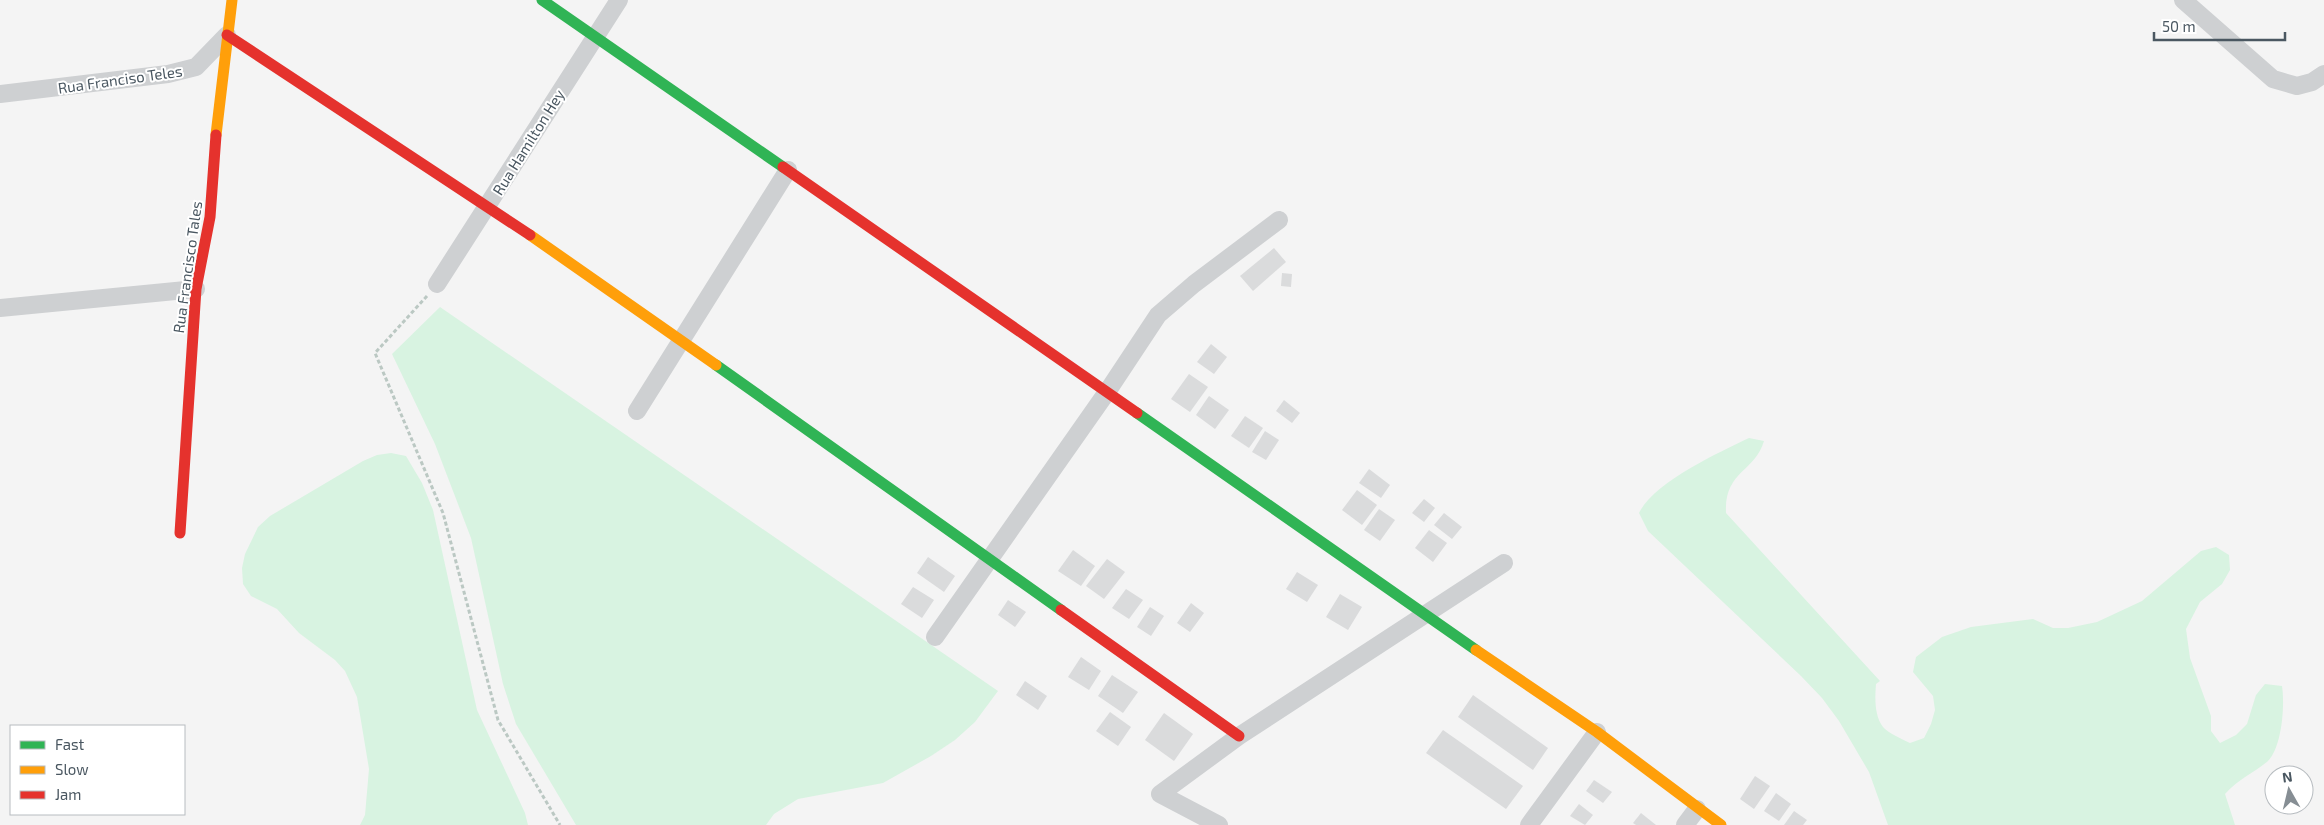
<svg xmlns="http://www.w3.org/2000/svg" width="2324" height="825" font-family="'Exo 2',sans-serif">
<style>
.green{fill:#d8f3e1}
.building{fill:#dadbdc}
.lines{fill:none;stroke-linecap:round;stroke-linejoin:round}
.path{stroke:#bbc8c3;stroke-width:3;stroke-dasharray:4 2.5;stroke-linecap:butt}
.street{stroke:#ced0d2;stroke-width:18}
.fast{stroke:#30b455;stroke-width:11}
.slow{stroke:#ff9f0a;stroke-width:11}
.jam{stroke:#e5322d;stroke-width:11}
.labels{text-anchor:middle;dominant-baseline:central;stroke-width:4;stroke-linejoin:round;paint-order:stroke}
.street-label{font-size:15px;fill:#4a5761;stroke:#fff}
</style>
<rect width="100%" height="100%" fill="#f4f4f4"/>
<g class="green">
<path d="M440,307l558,384 -23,31 -20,18 -24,16 -48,27 -85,16 -24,15 -8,11h-190l-60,-101 -13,-40 -32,-146 -36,-94 -43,-90z"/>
<path d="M1749,438l15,3c-9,31 -40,30 -38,72l154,168 -4,3c-1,13 -2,31 7,43 5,6 19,12 27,16l14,-5 7,-14 4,-14 -2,-14 -20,-24 3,-15 26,-20 29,-10 62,-8 20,9h15l29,-6 45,-21 59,-50 15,-4 13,8 1,15 -8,14 -22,18 -14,27 4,29 21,58v15l9,12 16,-8 11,-11 9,-29 9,-11 17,2c3,19 0,61 -14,75 -14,12 -30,18 -43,33l10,31h-347l-19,-53 -30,-51 -17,-23 -21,-22 -153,-145 -9,-18c15,-31 79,-60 110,-75z"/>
<path d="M391,453l15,3 16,27 11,27 44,200 48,103 3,12h-168l5,-10 4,-46 -12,-72 -12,-26 -10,-11 -36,-27 -22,-24 -26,-13 -8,-12 -1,-16 3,-14 13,-27 12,-11 93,-55 14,-6z"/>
</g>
<g class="building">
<path d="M1274,248l12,14 -33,29 -13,-15z"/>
<path d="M1282,273l10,1 -1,13 -10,-1z"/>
<path d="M1211,344l16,13 -13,17 -17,-12z"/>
<path d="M1189,374l19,13 -18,25 -19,-13z"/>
<path d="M1209,396l20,14 -14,19 -19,-14z"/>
<path d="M1284,400l16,13 -8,10 -16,-12z"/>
<path d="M1245,416l18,12 -14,20 -18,-12z"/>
<path d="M1265,431l14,9 -13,20 -14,-8z"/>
<path d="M1369,469l21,16 -9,13 -22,-15z"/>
<path d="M1357,490l20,15 -15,20 -20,-15z"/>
<path d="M1424,499l11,9 -11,14 -12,-9z"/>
<path d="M1379,509l16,11 -15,21 -16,-11z"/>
<path d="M1444,513l18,14 -10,12 -18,-14z"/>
<path d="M1429,530l18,13 -14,19 -18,-14z"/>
<path d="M1073,550l22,16 -14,20 -23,-15z"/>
<path d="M928,557l27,19 -11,16 -27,-19z"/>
<path d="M1107,559l18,13 -21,27 -18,-13z"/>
<path d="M1297,572l21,13 -11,17 -21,-13z"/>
<path d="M913,587l21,13 -12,18 -21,-14z"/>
<path d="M1126,589l17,11 -14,19 -17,-11z"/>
<path d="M1340,594l22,13 -14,23 -22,-13z"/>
<path d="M1008,600l18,12 -11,15 -17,-12z"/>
<path d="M1191,603l13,10 -14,19 -13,-9z"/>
<path d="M1150,607l14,9 -13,20 -14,-9z"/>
<path d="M1081,657l20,14 -12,19 -21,-13z"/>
<path d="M1112,675l26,17 -15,21 -25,-17z"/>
<path d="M1025,681l22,15 -9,14 -22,-15z"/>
<path d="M1473,695l75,53 -15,22 -75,-53z"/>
<path d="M1110,712l21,15 -13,19 -22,-15z"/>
<path d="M1164,713l29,21 -19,27 -29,-21z"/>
<path d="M1443,730l80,56 -17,23 -80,-56z"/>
<path d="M1755,776l15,10 -16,23 -14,-10z"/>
<path d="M1594,780l18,12 -9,11 -17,-12z"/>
<path d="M1776,793l15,11 -12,17 -15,-10z"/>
<path d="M1579,804l14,11 -8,10 -15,-9z"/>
<path d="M1794,811l13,9 -4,5h-19z"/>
<path d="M1641,813l15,12h-20l-3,-2z"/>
</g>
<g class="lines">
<path class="path" d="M427,296l-52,57 68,160 55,207 62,105"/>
<g class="street">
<path d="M2183,0l90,79 24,7 15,-4 12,-8"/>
<path d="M0,94l168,-20 28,-7 31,-32"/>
<path d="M437,284l182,-284"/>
<path d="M0,308l196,-19"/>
<path d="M637,411l151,-241"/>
<path d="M935,637l172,-245 51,-77 36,-31 85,-64"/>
<path d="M1219,825l-59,-31 79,-58 265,-173"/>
<path d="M1529,825l68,-93"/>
<path d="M1685,825l12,-16"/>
</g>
<g class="fast">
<path d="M542,0l241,167"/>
<path d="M716,365l345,245"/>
<path d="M1137,413l339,237"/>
</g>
<g class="slow">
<path d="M216,135l16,-135"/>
<path d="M530,235l186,130"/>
<path d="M1476,650l121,82 124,93"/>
</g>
<g class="jam">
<path d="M227,35l303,200"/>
<path d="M783,167l354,246"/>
<path d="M180,533l16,-244 14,-72 6,-82"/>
<path d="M1061,610l178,126"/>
</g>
</g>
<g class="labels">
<g class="street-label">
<text transform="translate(120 79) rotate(-8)">Rua Franciso Teles</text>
<text transform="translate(528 142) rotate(-58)">Rua Hamilton Hey</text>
<text transform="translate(187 267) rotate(-82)">Rua Francisco Tales</text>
</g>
</g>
<rect x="10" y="725" width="175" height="90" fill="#ffffff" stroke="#b7bcc0"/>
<rect x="20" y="741" width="25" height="8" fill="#30b455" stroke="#b7bcc0"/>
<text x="55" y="750" font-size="15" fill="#4a5761">Fast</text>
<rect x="20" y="766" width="25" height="8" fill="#ff9f0a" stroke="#b7bcc0"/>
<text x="55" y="775" font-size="15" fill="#4a5761">Slow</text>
<rect x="20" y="791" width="25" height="8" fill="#e5322d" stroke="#b7bcc0"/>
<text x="55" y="800" font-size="15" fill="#4a5761">Jam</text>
<g transform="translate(2289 790) rotate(352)"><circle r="24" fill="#ffffff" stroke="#b7bcc0"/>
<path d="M0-4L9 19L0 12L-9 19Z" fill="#868e94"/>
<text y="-8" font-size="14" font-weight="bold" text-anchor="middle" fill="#4a5761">N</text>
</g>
<path d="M2154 32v8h131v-8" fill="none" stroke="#4a5761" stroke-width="2.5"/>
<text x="2162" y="32" font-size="15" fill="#4a5761" stroke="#ffffff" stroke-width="4" paint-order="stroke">50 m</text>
</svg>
